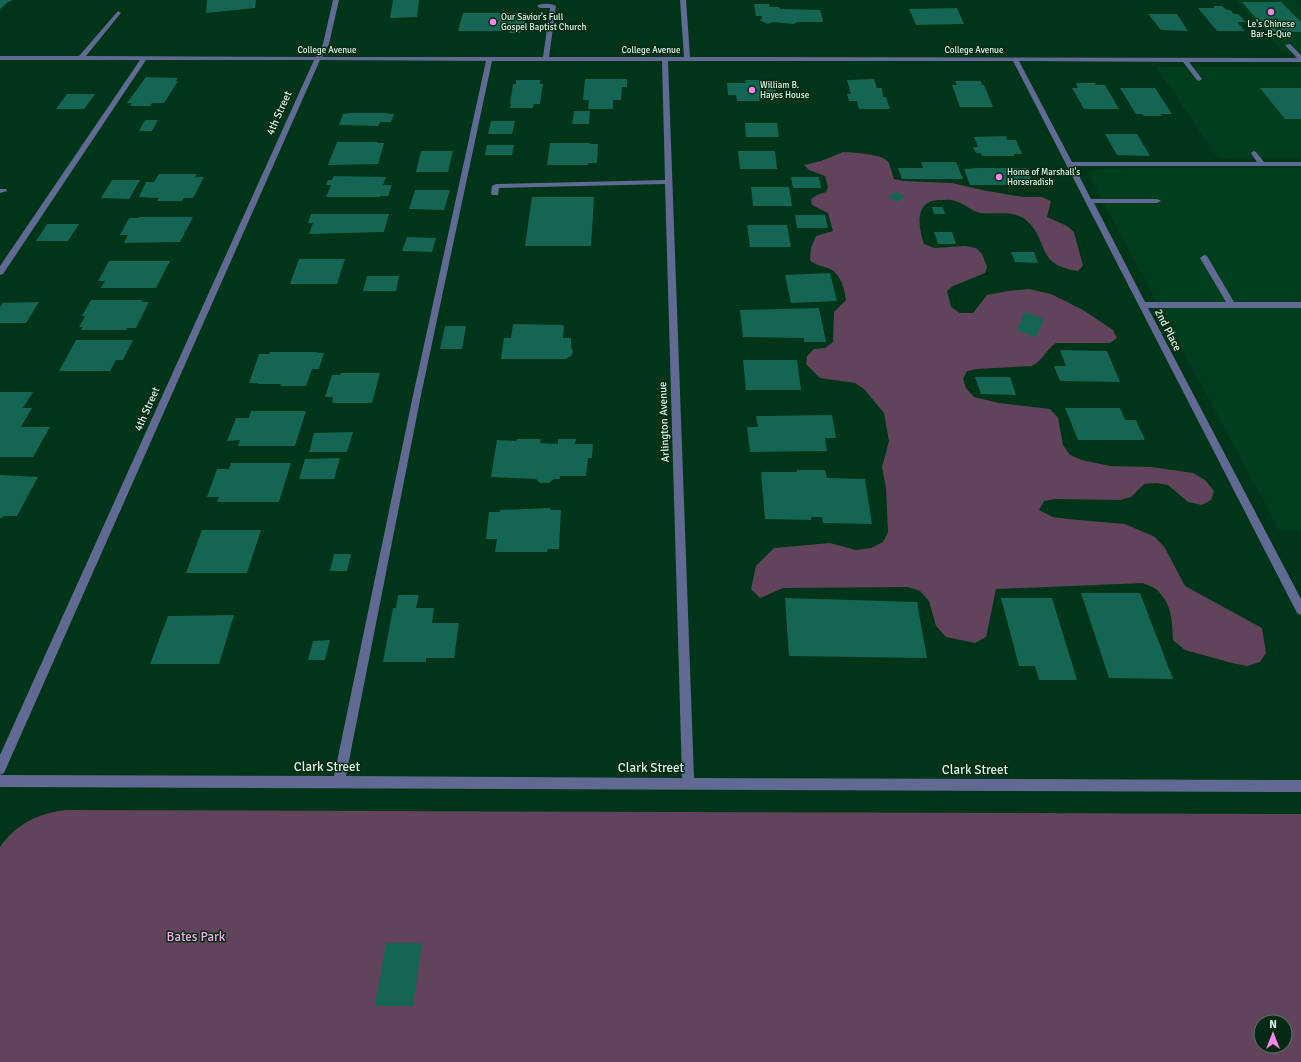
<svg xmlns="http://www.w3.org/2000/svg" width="1301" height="1062" font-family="Signika,sans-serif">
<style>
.built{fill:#003e1d}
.green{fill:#61435b;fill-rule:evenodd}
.building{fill:#146553}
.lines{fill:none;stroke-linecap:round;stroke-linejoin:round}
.minor{fill:#606a92;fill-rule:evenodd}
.poi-dot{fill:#fa87e8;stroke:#042914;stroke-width:1.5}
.labels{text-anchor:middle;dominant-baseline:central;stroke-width:3;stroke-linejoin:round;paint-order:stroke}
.far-poi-label{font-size:9px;fill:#def7e4;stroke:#042914;text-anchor:start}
.far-street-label{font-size:9px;fill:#def7e4;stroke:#042914}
.street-label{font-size:11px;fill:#def7e4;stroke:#042914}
.near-street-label{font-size:13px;fill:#def7e4;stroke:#042914}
.near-park-label{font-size:13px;fill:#f6afe9;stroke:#042914}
</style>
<rect width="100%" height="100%" fill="#013519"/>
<g class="built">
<path d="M1237,0h59l5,6v46h-19z"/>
<path d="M1156,67h145v91h-83z"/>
<path d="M1128,168h173v362h-22l-192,-358 18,-3z"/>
</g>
<g class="green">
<path d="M843,152c11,1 40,1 46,11 2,5 3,11 5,16l9,2 49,2 30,7 41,7h19l9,4 -4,16 20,9 7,6 9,34 -5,5c-43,-6 -28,-29 -51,-50 -13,-12 -32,-6 -47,-8 -9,-2 -16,-10 -25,-12 -4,-2 -10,-1 -15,-1 -26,0 -22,27 -16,44l10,4 31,-2 11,2 6,6 5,13 -2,6 -32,13 -6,5 4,16 9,6h13l14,-18 21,-4 21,-2 22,5 32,16 30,20 4,8 -7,5h-54c-11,7 -12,17 -24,23l-55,3 -10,2 -4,8 3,9 8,9 25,6 51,6 8,9 5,27 7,10 12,5 28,6 41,1 42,6 12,7 9,11 -3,9 -9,5 -14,-3 -20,-17 -12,-2 -12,1 -13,13 -11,3 -64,-1 -12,2 -5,9 14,7 14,2 58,5 30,13 10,11 20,38 77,42 4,25 -6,9 -13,4 -15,-3 -47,-13 -12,-10c-1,-19 -1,-36 -16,-50 -3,-3 -10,-5 -14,-7l-147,6 -10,48 -11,6 -29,-6 -10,-11 -7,-25 -9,-10 -12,-4 -125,1 -23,10 -9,-9 5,-23 18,-18 56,-5 26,7 15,-2 12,-6 5,-10 -2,-44 -4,-21 7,-26 -5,-28 -20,-24 -9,-6 -35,-5 -14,-14 1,-8 7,-7 11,-1 8,-6 1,-30 12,-12c-2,-12 -5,-27 -18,-32 -7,-2 -11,-3 -18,-7l1,-13 5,-12 17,-5 -5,-18 -16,-8 -1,-6 6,-4 9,-3 2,-5 -3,-11 -16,-6 -5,-5 17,-4z"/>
<path d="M66,810l1235,4v248h-1301v-215c16,-23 39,-34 66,-37zM1261,1022h24v24h-24z"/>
</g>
<g class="building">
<path d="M0,0h13l-5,2 -8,7z"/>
<path d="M207,0h49l-1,8 -49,5z"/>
<path d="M393,0h26l-2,17 -27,1z"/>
<path d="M1242,2h39l20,20v10h-33z"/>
<path d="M754,4h15l1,3h9l1,2 40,1 3,11 -1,1h-25l-3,2 -22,-2 -4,2 -9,-4 3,-1v-3h-6z"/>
<path d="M1213,6h9l5,4h3l4,4h4l8,8h-9l8,9h-28l-19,-23h17z"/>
<path d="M957,8l7,16 -48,1 -7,-16z"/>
<path d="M463,13h64l-3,18h-3l-1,2h-11v-2h-51z"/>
<path d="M1148,14h29l11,17 -27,-1z"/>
<path d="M146,77l32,1 -2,3h2l-14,22h-12l-2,3h-20l2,-3h-5z"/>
<path d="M585,79h42v8h-5l-1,13h-8v9h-25l1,-9h-6z"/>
<path d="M874,79l3,9h5l1,9h3l4,12h-31l-2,-8h-8l-2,-7h4l-4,-14z"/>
<path d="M516,80h24v4h3l-3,20h-6l-1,4h-23l1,-4h-1l3,-20h3z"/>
<path d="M745,80h19l1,5h10l2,14h-18l1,2h-23l-1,-6h-8l-1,-12h19z"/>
<path d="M955,81h26l1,4h2l9,22h-33l-8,-22h5z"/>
<path d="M1076,83h19l1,2h9l14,24h-35l-12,-21h6z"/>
<path d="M1120,88h35l17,26h-12l2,2h-18l-2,-2h-6z"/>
<path d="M1260,88h41v31h-16z"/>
<path d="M67,94h28l-11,15h-28z"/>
<path d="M574,111h16l-1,13h-17z"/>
<path d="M350,113h33l11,1 -3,8h-11l-2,4 -39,-1 4,-11z"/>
<path d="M145,120h13l-6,11h-13z"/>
<path d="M491,121h24l-3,13h-24z"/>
<path d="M745,123h32l2,14h-33z"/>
<path d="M1105,134h32l13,22 -33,-1z"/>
<path d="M1006,136l1,4h9l6,14h-8v2h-32l-1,-3h-5l-3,-6h5l-4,-10z"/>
<path d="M337,142h41v1h6l-6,21 -50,1z"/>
<path d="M550,143h40v1h8l-1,19h-9v2h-41z"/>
<path d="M487,145h27l-2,10h-27z"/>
<path d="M421,151h32l-5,21h-32z"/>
<path d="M738,151h37l2,18h-37z"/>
<path d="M921,162h35l7,17h-61l-4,-11h25z"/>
<path d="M978,168h48l8,17h-64l-6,-16z"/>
<path d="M159,174h38l-2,3h9l-11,21h-9l-2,3h-25l2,-3 -20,-1 7,-15h8z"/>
<path d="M334,176l52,1 -3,8h9l-4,11h-8v1h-54l5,-12h-5l2,-5h4z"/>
<path d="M791,177h28l2,11h-28z"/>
<path d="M112,180h28l-11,19 -28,-1z"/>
<path d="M751,187h38l3,19h-39z"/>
<path d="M415,190h35l-6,20 -35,-1z"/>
<path d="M897,192l8,5 -9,5 -8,-6z"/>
<path d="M532,197h62l-3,49h-66z"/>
<path d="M932,207h11l2,7h-11z"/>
<path d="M311,214h78l-5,18 -75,2 4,-11h-5z"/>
<path d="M795,215h30l3,13h-31z"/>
<path d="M139,217h54l-13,25 -56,1 4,-8h-8l9,-17h9z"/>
<path d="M47,224h32l-11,17h-32z"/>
<path d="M747,225h40l4,22h-41z"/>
<path d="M934,232h18l4,12h-18z"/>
<path d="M407,237l29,1 -4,14 -30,-1z"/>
<path d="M1011,252h23l4,11 -23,-1z"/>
<path d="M299,259h46l-8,25h-47z"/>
<path d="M109,261h61l-14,27h-55l4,-7h-7z"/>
<path d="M830,273l7,28 -46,2 -6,-28z"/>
<path d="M367,276h32l-3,15h-33z"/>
<path d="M91,300h51l-1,2h8l-13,26h-9l-1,2h-45l2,-3h-4l6,-11h-3z"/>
<path d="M39,302l-13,21h-26v-16l3,-4z"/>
<path d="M819,308l7,34h-22v-4l-61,-1 -3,-27z"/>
<path d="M1025,312l19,7 -8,18 -19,-7z"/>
<path d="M513,324l51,1 -1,13h8v9l2,5 -2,4 -5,3h-65l3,-21h7z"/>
<path d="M445,326h21l-4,23h-22z"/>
<path d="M76,340h57l-10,20h-7l-6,11h-51z"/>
<path d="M1060,350l47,1 13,31 -60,-1 -6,-15h12z"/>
<path d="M270,352h47v1h7l-5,16h-7l-6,17h-26l1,-2h-23v-1h-9l10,-29h10z"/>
<path d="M743,360h54l4,30h-55z"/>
<path d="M341,373h39l-8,30h-40l1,-6h-8l7,-22h8z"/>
<path d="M975,377h35l6,18 -35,-1z"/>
<path d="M0,392h33l-10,16h9l-11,19h29l-17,30h-33z"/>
<path d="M1065,408h55l5,12h11l9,20h-67z"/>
<path d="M251,411h55l-11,35h-57l2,-6 -13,1 9,-23h13z"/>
<path d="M832,415l4,23h-11l2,13 -77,1 -3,-25h11l-2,-11z"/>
<path d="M353,432l-6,20h-38l5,-19z"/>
<path d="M517,439h24l-1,4 18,1v-5h18l-1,5h18l-1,14h-4l-2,18h-26v3h-6l-5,4h-9l-4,-4 -45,-2 6,-37 19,1z"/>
<path d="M340,458l-6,21h-35l6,-20z"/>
<path d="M231,463h60l-12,39h-62l2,-5h-12l10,-28h12z"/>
<path d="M797,470h28l2,8 38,1 7,45 -49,-1 -1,-6h-11v3l-46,-1 -4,-47h36z"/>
<path d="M0,475l38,2 -21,39h-13l-2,2h-2z"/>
<path d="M550,508v2h11l-2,39h-11l-1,3h-52l2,-13h-11l3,-27h11v-2z"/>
<path d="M202,530h59l-14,43h-61z"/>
<path d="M334,554h17l-4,17h-17z"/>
<path d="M1081,593h59l33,86 -64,-1z"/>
<path d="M398,595h21l-3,13h18l-2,15h27l-5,35h-28v4h-43l10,-54h3z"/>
<path d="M785,598l132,4 10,56 -138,-2z"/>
<path d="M1001,598h51l25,82h-38l-4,-14h-16z"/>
<path d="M234,615l-15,49h-69l18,-48z"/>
<path d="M330,640l-5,20h-17l5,-19z"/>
<path d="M386,943h36l-9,63h-38z"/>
</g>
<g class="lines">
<g class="minor">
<path d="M333,0h6l-10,44 -7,13h221l7,-49h-10l-3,-2c4,-3 15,-3 19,0l-7,51h135l-4,-57h6l4,57 607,1 -12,-13 5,-1 11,11v7h-112l13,17 -3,2 -2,-1 -14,-18 -164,-1 53,101h185l-6,-9 3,-2 2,1 8,10h37v4h-227l17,33h66l4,2 -4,2h-63l51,99h81l-26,-44 4,-3 3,1 27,46h67v6h-153l153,291v16l-4,-2 -284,-552h-345l26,717 607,2v12l-1301,-5v-32l314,-695h-168l-143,214 -3,1v-9l140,-206h-140v-4h79l39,-45 3,2 -1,1 -34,42 230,1 7,-13zM320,60l166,1 -74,339 -78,376 -334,-1 4,-2zM492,61h170l3,119 -169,4 -4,2 -1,7 1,2h6l1,-7 166,-4 17,594 -336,-2 74,-376z"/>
<path d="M0,189h6l1,2 -7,2z"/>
</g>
</g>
<g class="poi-dot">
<circle cx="1271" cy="12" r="4"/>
<circle cx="493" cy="22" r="4"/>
<circle cx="752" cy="90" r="4"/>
<circle cx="999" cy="177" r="4"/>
</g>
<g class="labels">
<g class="far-poi-label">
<text x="501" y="17">Our Savior's Full<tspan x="501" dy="10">Gospel Baptist Church</tspan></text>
<text x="1271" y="24" text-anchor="middle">Le's Chinese<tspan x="1271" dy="10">Bar-B-Que</tspan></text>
<text x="760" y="85">William B.<tspan x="760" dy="10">Hayes House</tspan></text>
<text x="1007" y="172">Home of Marshall's<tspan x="1007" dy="10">Horseradish</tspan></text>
</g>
<g class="far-street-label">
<text x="327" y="50">College Avenue</text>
<text x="651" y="50">College Avenue</text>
<text x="974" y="50">College Avenue</text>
</g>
<g class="street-label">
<text transform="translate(279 113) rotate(-66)">4th Street</text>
<text transform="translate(1168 330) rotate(63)">2nd Place</text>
<text transform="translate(147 409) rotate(-66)">4th Street</text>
<text transform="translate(664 422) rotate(-92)">Arlington Avenue</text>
</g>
<g class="near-street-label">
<text x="327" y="767">Clark Street</text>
<text x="651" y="768">Clark Street</text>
<text x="975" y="770">Clark Street</text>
</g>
<g class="near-park-label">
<text x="196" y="937">Bates Park</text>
</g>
</g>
<g transform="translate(1273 1034)"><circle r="19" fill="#042914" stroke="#5b7b67"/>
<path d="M0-3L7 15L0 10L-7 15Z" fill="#fa87e8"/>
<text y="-6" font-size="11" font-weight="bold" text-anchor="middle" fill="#def7e4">N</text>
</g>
</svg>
